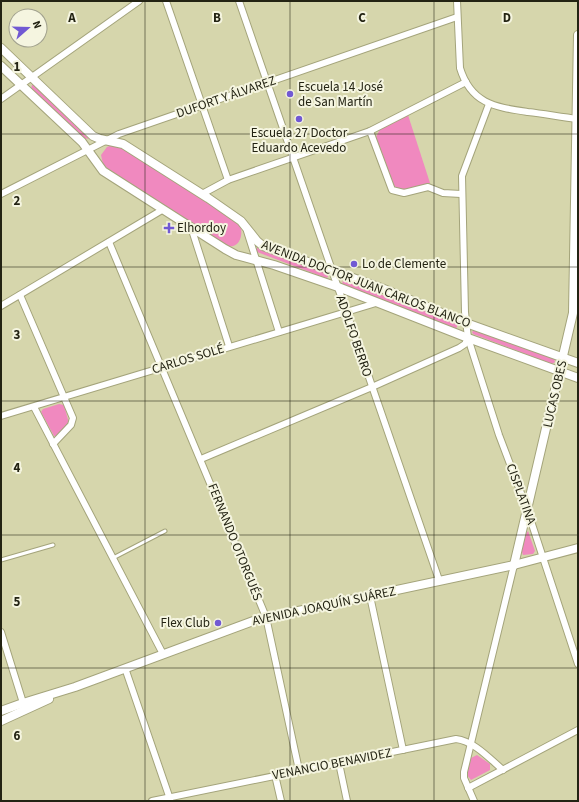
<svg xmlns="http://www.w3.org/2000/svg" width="579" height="802" font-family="'Source Sans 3',sans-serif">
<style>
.green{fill:#f089bf}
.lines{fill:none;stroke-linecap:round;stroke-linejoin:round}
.lane-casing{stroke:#a4a47b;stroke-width:5}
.street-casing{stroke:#a4a47b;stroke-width:8}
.secondary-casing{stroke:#a4a47b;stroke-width:10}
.lane{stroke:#fff;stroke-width:3}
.street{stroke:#fff;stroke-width:6}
.secondary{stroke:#fff;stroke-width:8}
.grid{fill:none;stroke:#232313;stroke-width:1;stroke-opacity:0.55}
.poi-dot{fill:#7159d3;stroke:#f5f5e0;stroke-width:1.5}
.labels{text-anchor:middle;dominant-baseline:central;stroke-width:4;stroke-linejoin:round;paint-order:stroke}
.poi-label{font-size:13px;fill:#232313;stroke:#f5f5e0;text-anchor:start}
.street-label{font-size:13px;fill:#232313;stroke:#f5f5e0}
.grid-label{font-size:13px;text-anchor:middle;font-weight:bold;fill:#232313;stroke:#f5f5e0;stroke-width:4;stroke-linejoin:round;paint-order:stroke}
</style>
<rect width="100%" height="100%" fill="#d6d6ac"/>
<g class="green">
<path d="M32,85h2l55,54 -5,-1 -53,-49z"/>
<path d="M408,115l22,68 -29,7 -7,-4 -18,-49 4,-8z"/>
<path d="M112,145h5l121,77c8,11 1,30 -14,23l-117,-77 -4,-4 -2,-9 6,-8z"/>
<path d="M258,247l69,26 1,4 -2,1 -69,-26 -2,-2z"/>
<path d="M343,280l115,44 -2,5 -114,-44z"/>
<path d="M475,329l79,30 1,3 -3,2 -79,-30 -1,-2z"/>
<path d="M59,404l5,1 5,18 -12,13h-3l-13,-24 2,-3z"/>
<path d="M528,531l7,20 -2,3 -10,1c-3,-6 0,-19 5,-24z"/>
<path d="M477,755l13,9v6l-19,10 -4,-5 4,-17z"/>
</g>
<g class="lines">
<g class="lane-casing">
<g id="lane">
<path d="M113,558l52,-27"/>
<path d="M1,560l52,-15"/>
</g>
</g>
<g class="street-casing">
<g id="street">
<path d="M166,1l62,179"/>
<path d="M239,1l200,579"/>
<path d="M457,1l3,67c11,36 35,39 68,44 17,2 33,5 50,7"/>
<path d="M1,99l138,-98"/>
<path d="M489,104l-27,72 3,136 3,26 31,97 28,74 51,155"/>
<path d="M370,131l22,59 12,3 24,-6 15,6 18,1"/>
<path d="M1,194l118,-60 338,-117"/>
<path d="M202,194l26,-14 142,-49 96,-49"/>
<path d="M191,227l38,119"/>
<path d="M247,231l32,101"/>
<path d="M109,242l157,375 33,153"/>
<path d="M20,295l53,123 -2,7 -18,19"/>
<path d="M1,306l161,-96"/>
<path d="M34,407l129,247"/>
<path d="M1,416l375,-113"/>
<path d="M201,459l171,-72 87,-39 6,-4 3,-6"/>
<path d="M370,596l33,154"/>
<path d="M1,632l23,74"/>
<path d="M125,668l45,131"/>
<path d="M339,763l8,38"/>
<path d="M275,775l6,26"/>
<path d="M468,788l110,-58"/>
<path d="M152,801l304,-62c18,2 34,20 47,31"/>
<path d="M474,801l-10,-23v-6l50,-207"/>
</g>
</g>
<g class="secondary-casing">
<g id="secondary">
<path d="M1,48l92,88 7,3 23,5 85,54 33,23 16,20 6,5 121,43 82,34 112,40"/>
<path d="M1,66l81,76 21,29 122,78 11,6 38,10 64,22 130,51 110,40"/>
<path d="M514,565l59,-252 5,-278"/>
<path d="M1,711l22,-8 52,-16 181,-67 258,-55 64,-17"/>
<path d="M1,721l48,-22"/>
</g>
</g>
<use href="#lane" class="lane"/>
<use href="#street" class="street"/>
<use href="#secondary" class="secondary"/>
</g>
<path class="grid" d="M145,1v800M290,1v800M434,1v800M1,134h577M1,267h577M1,401h577M1,535h577M1,668h577"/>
<g class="poi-dot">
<circle cx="290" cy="94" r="4"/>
<circle cx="299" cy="119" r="4"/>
<path d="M167 222h4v4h4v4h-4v4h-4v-4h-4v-4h4z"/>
<circle cx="354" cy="264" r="4"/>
<circle cx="218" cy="623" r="4"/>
</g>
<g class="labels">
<g class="poi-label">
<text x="298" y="87">Escuela 14 José<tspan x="298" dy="15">de San Martín</tspan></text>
<text x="299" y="133" text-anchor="middle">Escuela 27 Doctor<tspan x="299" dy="15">Eduardo Acevedo</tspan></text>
<text x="177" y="228">Elhordoy</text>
<text x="362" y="264">Lo de Clemente</text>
<text x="210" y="623" text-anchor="end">Flex Club</text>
</g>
<g class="street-label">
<text transform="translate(226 97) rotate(-19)">DUFORT Y ÁLVAREZ</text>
<text transform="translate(366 284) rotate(21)">AVENIDA DOCTOR JUAN CARLOS BLANCO</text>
<text transform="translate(354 336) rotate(71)">ADOLFO BERRO</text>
<text transform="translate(188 359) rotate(-17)">CARLOS SOLÉ</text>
<text transform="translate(555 394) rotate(-77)">LUCAS OBES</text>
<text transform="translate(521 494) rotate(70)">CISPLATINA</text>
<text transform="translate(235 542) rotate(68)">FERNANDO OTORGUÉS</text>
<text transform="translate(324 606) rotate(-12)">AVENIDA JOAQUÍN SUÁREZ</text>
<text transform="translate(332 764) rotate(-11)">VENANCIO BENAVIDEZ</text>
</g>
</g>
<g class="grid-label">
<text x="72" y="22">A</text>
<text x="217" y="22">B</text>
<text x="362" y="22">C</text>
<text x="507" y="22">D</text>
<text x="17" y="71">1</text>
<text x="17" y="205">2</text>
<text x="17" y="339">3</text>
<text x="17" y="472">4</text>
<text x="17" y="606">5</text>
<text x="17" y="740">6</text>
</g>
<rect width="579" height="802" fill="none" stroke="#232313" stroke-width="4"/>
<g transform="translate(28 28) rotate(70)"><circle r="19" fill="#f5f5e0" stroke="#a1a18e"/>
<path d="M0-3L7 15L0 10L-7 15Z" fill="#7159d3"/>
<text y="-6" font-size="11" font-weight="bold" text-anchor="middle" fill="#232313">N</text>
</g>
</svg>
